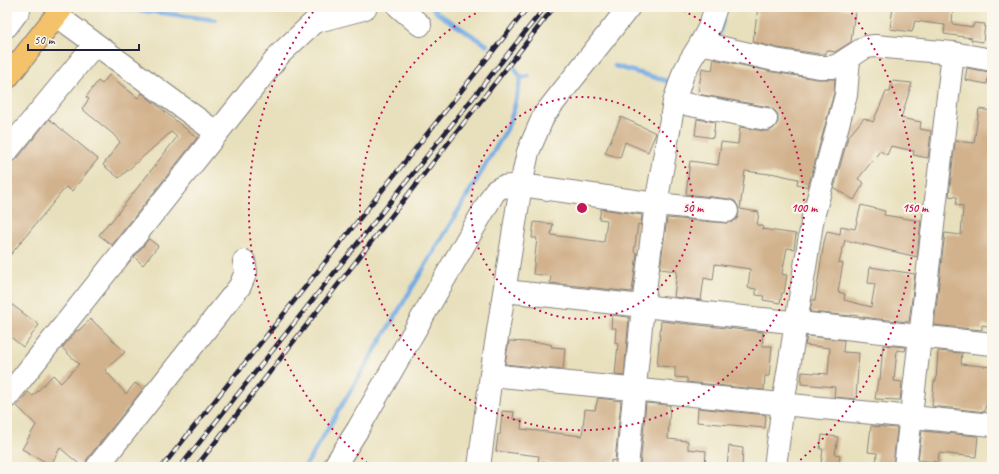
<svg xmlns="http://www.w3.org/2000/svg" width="999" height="474" font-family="Caveat,sans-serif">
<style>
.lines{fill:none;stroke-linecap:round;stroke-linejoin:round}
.stream{stroke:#75abe3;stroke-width:4.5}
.building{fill:#d2b28d}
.minor-casing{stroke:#85817c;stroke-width:24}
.highway-casing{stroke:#85817c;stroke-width:24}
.minor{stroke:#fff;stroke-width:22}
.highway{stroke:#f3c26a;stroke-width:22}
.rail-casing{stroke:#22223b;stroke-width:4.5}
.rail{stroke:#fbf7ec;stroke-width:3;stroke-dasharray:9;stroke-linecap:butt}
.ring{fill:none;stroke:#c2185b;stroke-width:2;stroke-dasharray:2 4}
.centre{fill:#c2185b;stroke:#fbf7ec;stroke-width:2}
.ring-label{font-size:12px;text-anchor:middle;font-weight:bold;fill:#c2185b;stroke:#fbf7ec;stroke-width:4;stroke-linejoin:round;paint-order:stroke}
</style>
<rect width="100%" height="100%" fill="#fbf7ec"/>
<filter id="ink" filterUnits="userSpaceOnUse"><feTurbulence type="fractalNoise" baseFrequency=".025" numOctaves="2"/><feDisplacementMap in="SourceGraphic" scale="8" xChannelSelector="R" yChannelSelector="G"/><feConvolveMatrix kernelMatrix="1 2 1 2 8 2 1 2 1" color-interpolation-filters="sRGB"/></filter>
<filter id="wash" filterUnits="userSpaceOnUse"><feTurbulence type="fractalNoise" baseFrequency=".012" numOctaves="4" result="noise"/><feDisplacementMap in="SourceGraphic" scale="16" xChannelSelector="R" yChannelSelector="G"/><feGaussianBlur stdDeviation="0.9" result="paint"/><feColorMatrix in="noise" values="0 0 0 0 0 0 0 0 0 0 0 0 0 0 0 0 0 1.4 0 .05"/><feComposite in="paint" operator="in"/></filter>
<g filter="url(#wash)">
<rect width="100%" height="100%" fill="#e8e0bc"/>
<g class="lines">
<g class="stream">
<path d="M118,7l6,2 23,2 69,9"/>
<path d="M432,7l5,6 50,32"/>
<path d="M717,40l6,-20"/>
<path d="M615,66l59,17"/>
<path d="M521,78l8,-2"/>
<path d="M305,467l202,-338 7,-20 7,-31 -6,-10"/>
</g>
</g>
<g id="blocks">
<g class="building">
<path d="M758,7h76l21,4 -4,31 -16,10 -9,-2v4h-6l-43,-6 -24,-6z"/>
<path d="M893,7h40l20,2 -1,15 21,3 1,-4 11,1 -2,18 -12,-2 1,-2 -28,-4 1,-9 -30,-4 -3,11 -22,-3z"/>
<path d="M714,59l59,13 44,7h18l-1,14 -26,94 -11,-3 1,-5 -27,-6 -1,1 -25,-3 -5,38 19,3 -2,13 6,1 -1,3 34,5 -2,15 -7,-1 -5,26 5,1 -3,18h-2l-2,10 -17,-3 1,-4 -8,-1v-6l-8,-1 2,-19 -35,-5 -2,16 -9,-2 -3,22 -27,-3 3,-26 -17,-2 7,-51 59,5 6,-1 5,-3 2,-6 -1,-7 -3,-5 -6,-2 -43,-5 4,-33 28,4 3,-23 17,2 2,-17 24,4h6l5,-4 3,-5v-8l-4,-4 -5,-3 -71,-13 4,-26 10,2z"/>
<path d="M967,68l22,4 -2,12 -22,-4z"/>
<path d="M109,75l29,23 4,-5 55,45 -85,107 -13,-10 10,-13 1,1 67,-86 -6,-5 -52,46 -16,-13 17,-23 -7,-8 -31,-25 7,-10 -3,-2 12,-16 4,3z"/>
<path d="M892,81l20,2 -11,35 20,4 -1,7 11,2 -3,27 -15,-3 1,-4 -23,-5 -4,9 -7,-4 -22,28 6,4 -10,17 -20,-12 14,-51 16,-19 9,4 13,-30h4z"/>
<path d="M979,109l13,2v216l-10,-2v5l-48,-5 11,-92 16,2 2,-29 -7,-1 1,-8 -8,-1 6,-55 19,2z"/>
<path d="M621,117l35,16 -8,19 -23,-10 -5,16 -15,-5z"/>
<path d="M49,119l49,40 -26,32 -6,-4 -59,72v-93l3,-3 7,-4z"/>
<path d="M697,119l18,3 -2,16 -18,-3z"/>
<path d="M861,205l24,6 -1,4 37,6 -4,36 -72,-17 -6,23h4l-5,29 7,2 -1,6 27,7 4,-23 -7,-1 2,-16 45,7 -6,48 -31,-3 -27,-4v1l-41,-4 2,-12h3l9,-58 3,-11 13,3 1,-8 14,3z"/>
<path d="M601,209l41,6 -1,10 -3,-1 -4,28 3,1 -5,39 -82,-9 1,-7 -18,-2 4,-36h-5l2,-16 19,2 -2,11 53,7 3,-22 -8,-1z"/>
<path d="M149,239l9,7 -15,19 -9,-8z"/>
<path d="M7,301l32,24 -16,22 -16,-13z"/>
<path d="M612,315l17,2 -5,59 -9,-1 3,-31 -3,-1 1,-15h-5z"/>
<path d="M91,319l34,33 -20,18 21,24 9,-11 8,6 -56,70 -2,8h-2l-23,-19 -9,17 -29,-16 14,-24 -19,-19 11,-14 5,4 20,-21 8,8 18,-19 -17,-16 15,-18 1,1z"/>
<path d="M661,321l102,11 -1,14h10l-3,30h-4l-1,14 -77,-8v-4l-12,-1v-10l-18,-1z"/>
<path d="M807,336l37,4 -1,12 16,1 -3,45 -1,1 -21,-2 1,-10 -34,-3 1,-12 26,2 2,-26 -25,-3z"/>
<path d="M509,341l35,2 8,2 -1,2 14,1 -2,22 -58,-6z"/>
<path d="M883,345l23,2 -1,4 -8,-1 -3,31 8,1 -2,18 -25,-1 3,-19h2z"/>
<path d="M938,351l24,2 -1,11 31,3v40l-7,-1v6l-53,-6 2,-25h2z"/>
<path d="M598,398l23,3 -6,60 -4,-1v5l-16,-2v4l-27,-2 -30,-3 1,-6 -43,-5 2,-17 2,1 2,-24 12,1 -1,7 9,1 -1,9 61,7 3,-27 10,1z"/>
<path d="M646,403l24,2 -2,34 20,2v8l18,2 -1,16h-65z"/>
<path d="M698,408l68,7 -1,13 -68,-6z"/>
<path d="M871,426l26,2 -4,39h-17l1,-14 -9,-1z"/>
<path d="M922,431l56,5 -2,21 -37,-4 -1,9 -20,-2z"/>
<path d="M822,435l16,2 -3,17 5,1 -2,11 -17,-2 2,-15h-3z"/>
<path d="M729,446l14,2 -1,19h-15z"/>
</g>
</g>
</g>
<g filter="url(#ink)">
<use href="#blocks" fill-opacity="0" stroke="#85817c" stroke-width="1"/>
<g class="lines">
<g class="minor-casing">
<g id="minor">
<path d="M399,7l21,18"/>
<path d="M56,15l161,118"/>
<path d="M7,26l12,-16"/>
<path d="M701,43l74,17 44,7h13l6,-2 23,-15 5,-3 9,-1 78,7 39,7"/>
<path d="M674,102l92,17"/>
<path d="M7,151l88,-107"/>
<path d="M505,291l487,53"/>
<path d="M491,375l501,50"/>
<path d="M7,397l273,-343 34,-32 49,-13 3,-2"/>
<path d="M97,467l143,-181 6,-14 -2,-11"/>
<path d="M334,467l24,-38 137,-238 7,-4 19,-2 135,19 71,7"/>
<path d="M479,467l12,-92 30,-190 7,-33 16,-37 85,-108"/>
<path d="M627,467l16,-161 13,-102 18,-102 9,-28 8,-15 10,-16 8,-15 7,-21"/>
<path d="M775,467l8,-63 30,-187 33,-122 3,-37"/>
<path d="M905,467l48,-414"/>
</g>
</g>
<g class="highway-casing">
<path id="highway" d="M7,78l56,-71"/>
</g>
<use href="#minor" class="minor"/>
<use href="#highway" class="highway"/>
<g class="rail-casing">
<g id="rail">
<path d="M162,467l366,-460"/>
<path d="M180,467l365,-460"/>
<path d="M196,467l358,-460"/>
</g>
</g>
<use href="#rail" class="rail"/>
</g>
</g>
<g class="ring">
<circle cx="582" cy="208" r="111"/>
<path d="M678 8A222 222 0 1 1 486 8"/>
<path d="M372 467A333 333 0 0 1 316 8M848 8A333 333 0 0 1 792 467"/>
</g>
<circle cx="582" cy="208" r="6" class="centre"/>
<g class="ring-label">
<text x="693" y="212">50 m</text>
<text x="804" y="212">100 m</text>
<text x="915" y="212">150 m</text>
</g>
<rect width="999" height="474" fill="none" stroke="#fbf7ec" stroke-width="24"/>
<path d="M28 44v6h111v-6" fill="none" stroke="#22223b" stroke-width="2"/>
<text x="34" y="44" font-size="12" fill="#22223b" stroke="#fbf7ec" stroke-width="3" paint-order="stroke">50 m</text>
</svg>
